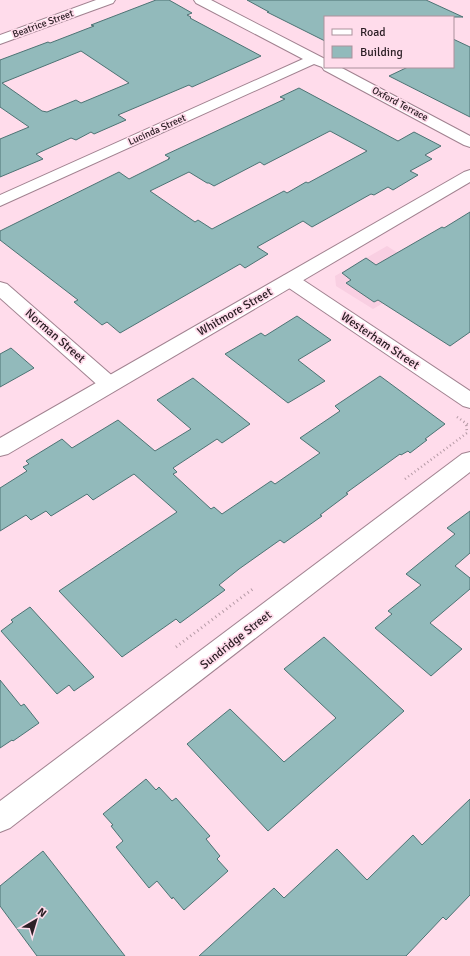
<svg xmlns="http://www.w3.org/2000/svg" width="470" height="956" font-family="Signika,sans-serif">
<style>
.built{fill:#f9cfe2}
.building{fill:#92babb;stroke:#4d7374;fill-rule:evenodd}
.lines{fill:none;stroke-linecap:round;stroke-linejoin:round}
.street-casing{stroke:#a18290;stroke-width:2}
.secondary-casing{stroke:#a18290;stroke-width:2}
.path-far1{stroke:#b59aa5;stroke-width:2.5;stroke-dasharray:1 3;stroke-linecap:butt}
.path{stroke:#b59aa5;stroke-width:3;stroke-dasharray:1 3.5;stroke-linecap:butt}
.street{fill:#fff;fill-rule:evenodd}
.secondary{fill:#fff;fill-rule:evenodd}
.labels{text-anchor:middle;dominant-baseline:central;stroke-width:3.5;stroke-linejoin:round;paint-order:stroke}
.far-street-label{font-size:10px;fill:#2d2026;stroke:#ffdceb}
.street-label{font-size:12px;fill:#2d2026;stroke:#ffdceb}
</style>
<rect width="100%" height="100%" fill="#ffdceb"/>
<path class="built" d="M387,246l44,28 -58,35 -37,-23 -1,-10z"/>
<g class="building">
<path d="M156,0h13l23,13 -5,2 4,2 -1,1 71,38 -69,31 -3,-2 -71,30 8,5 -32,14 -3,-2 -15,8 -5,-2 -35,16 7,5 -43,18v-38l29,-12 -29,-20v-47l48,-18 2,1 44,-17 -3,-1zM81,51l48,32 -48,20 -5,-3 -29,12 -5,-1 -40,-28z"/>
<path d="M247,0h179l37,17h-138v24l-58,-29h2z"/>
<path d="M453,39l17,8v70l-81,-41 19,-9h45z"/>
<path d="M299,88l99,53 16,-9 27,14 -16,9 7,4 -22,12 8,4 -25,15 -5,-3 -14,8 -3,-1 -59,33 -9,-6 -46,26 11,7 -23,14 -5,-4 -120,69 -13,-11 -5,3 -28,-23 4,-2 -78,-60v-9l119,-59 10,7 40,-20h-1l2,-1 -5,-3 120,-56 -5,-2zM330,131l37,20 -59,32 -2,-1 -19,11 -3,-2 -72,38 -14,-9 -3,2 -45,-31 39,-19 18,11h2l5,3 46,-24 4,3z"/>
<path d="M470,212v120l-20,14 -72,-46 -4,2 -28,-19 5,-3 -9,-7 24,-15 10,7 66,-38 2,1z"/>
<path d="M297,316l34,24 -33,20 27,21 -37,22 -63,-49 36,-21 4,3z"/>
<path d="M11,348l23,20 -34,19v-33z"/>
<path d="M380,376l65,48 -20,15 2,1 -17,13 -2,-2 -7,4 -1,-1 -54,39 2,1 -28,21 2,1 -38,27 -4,-3 -41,29 -20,16 6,5 -45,33 -4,-4 -54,38 -63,-66 118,-79 -43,-38 -41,26 -6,-6 -36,22 -5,-5 -15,9 -5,-5 -26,16v-43l27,-17 -4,-4 6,-3 -3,-3 36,-22 10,9 46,-28 37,31 36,-22 -34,-29 36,-22 57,46 -28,19 -5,-4 -44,29 4,4 -4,2 38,35 3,-2 8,7 49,-33 4,3 45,-31 -20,-15 40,-27 -5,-5z"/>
<path d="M470,511v42l-15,13 15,12v11l-40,34 32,26 -31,27 -56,-48 17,-14 -4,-3 33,-26 -15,-11 49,-40 -8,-6z"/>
<path d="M30,607l64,70 -20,14 -5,-6 -12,9 -56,-63 12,-9 -2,-2z"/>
<path d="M324,637l80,74 -136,120 -81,-87 43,-35 54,53 52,-44 -52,-49z"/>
<path d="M0,680l21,26 3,-2 15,19 -26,18 -1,-1 -12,8z"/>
<path d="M146,779l10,11 3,-3 13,14 4,-3 34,38 -4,3 14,17 -3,3 11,12 -44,39 -11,-13 -1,2 -15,-18 -8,7 -33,-41 7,-6 -12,-15 2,-1 -10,-11z"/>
<path d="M470,799v96l-24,25 -3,-3 -37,39h-207l75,-68 10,10 53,-49 30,31 46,-45 9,10z"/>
<path d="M43,851l82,105h-88l-37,-50v-20z"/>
</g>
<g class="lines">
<g class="street-casing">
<g id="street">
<path d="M96,0h19l-2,3 -113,41v-9z"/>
<path d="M194,0h17l114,59v8h15l130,69v11l-6,-2 -140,-75 -2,-3 -8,-3 -314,142v-11l303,-136 -107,-56z"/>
<path d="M290,274l7,2 173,115v17l-7,-2 -180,-122 -2,-4 2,-4z"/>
<path d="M0,282l7,2 109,95 3,5 -3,5 -7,2 -7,-2 -102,-91z"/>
<path d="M470,452v20l-460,356 -10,4v-31l462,-347z"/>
</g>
</g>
<g class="secondary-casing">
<path id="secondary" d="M470,170v12l-462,272 -8,2v-18l464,-266z"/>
</g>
<g class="path-far1">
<path d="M457,417l13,9"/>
<path d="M405,479l62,-46 -1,-10"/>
</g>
<path class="path" d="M176,647l78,-59"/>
<use href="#street" class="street"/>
<use href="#secondary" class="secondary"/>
</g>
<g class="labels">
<g class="far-street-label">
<text transform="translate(43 24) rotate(-20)">Beatrice Street</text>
<text transform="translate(400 104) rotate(28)">Oxford Terrace</text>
<text transform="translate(157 130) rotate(-24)">Lucinda Street</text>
</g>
<g class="street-label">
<text transform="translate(235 312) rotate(-30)">Whitmore Street</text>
<text transform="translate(55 336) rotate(41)">Norman Street</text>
<text transform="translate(380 341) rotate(34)">Westerham Street</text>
<text transform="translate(236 640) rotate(-38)">Sundridge Street</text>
</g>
</g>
<rect x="324" y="16" width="130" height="52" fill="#ffdceb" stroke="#ab919c"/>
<rect x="332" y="29" width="20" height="6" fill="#ffffff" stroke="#ab919c"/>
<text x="360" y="36" font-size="12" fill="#2d2026">Road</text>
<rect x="332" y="46" width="20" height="12" fill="#92babb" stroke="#ab919c"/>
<text x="360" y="56" font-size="12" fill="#2d2026">Building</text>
<g transform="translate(36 920) rotate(38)" stroke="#ffdceb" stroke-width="3" paint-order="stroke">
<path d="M0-3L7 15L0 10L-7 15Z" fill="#2d2026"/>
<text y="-6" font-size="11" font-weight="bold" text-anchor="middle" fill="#2d2026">N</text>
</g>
</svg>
